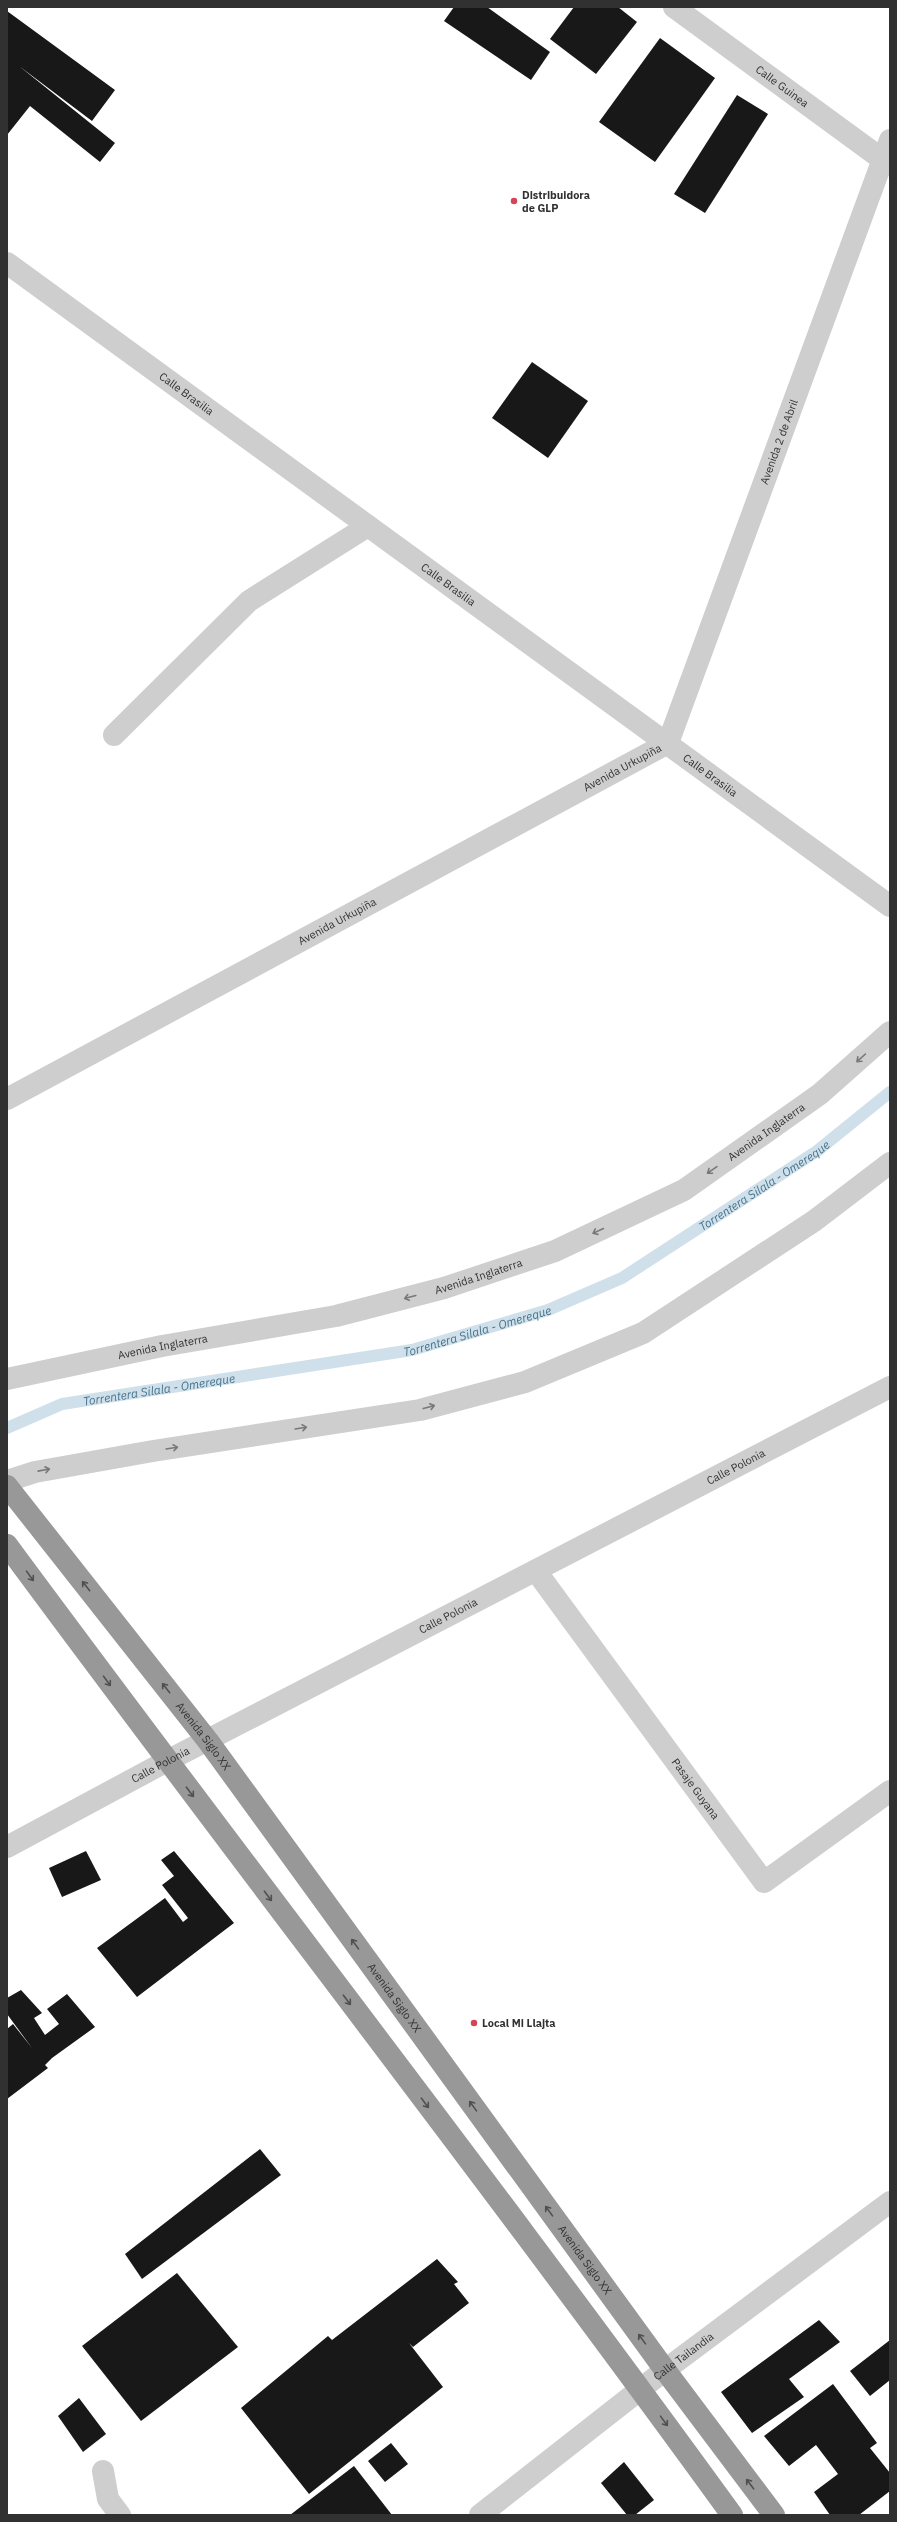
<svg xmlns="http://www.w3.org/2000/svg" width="897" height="2522" font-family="'IBM Plex Sans',sans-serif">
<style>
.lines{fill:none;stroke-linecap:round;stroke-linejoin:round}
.stream{stroke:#cfe0ea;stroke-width:12}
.building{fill:#181818}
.minor{stroke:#cecece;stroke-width:22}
.highway{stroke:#989898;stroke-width:22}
.oneway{stroke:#787878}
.oneway2{stroke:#505050}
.poi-dot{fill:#d64555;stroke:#fff;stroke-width:1.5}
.labels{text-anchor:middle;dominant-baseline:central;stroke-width:4;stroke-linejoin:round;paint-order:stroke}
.street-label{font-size:11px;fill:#313131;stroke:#fff}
.poi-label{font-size:11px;font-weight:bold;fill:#313131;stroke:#fff;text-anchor:start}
.water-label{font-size:12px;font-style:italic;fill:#45748c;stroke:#fff}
</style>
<rect width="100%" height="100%" fill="#fff"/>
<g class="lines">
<path class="stream" id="s1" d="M7,1428l55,-24 350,-54 136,-40 74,-32 195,-127 73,-59"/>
</g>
<g class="building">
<path d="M454,7h33l63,45 -19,28 -87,-59z"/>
<path d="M574,7h44l19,15 -41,52 -46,-35z"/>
<path d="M7,11l108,79 -23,31 -73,-55 96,77 -15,19 -70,-56 -23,29z"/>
<path d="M660,38l55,40 -60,84 -56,-40z"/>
<path d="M737,95l31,19 -63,99 -31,-19z"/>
<path d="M532,362l56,39 -40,57 -56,-40z"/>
<path d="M86,1851l15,29 -39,17 -13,-29z"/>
<path d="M174,1851l60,72 -97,74 -40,-49 68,-50 18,24 5,-4 -26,-33 12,-9 -13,-16z"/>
<path d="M21,1990l21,23 -8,5 11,17 14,-11 -12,-15 20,-15 28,33 -43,31 -7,7 3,3 -41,31v-70l6,-5 19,24 -25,-34v-16z"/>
<path d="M260,2149l21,26 -139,104 -17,-25z"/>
<path d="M437,2259l21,23 -4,2 15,19 -56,44 -4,-4 34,44 -134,107 -68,-86 87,-72 4,4z"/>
<path d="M177,2273l61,74 -97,74 -59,-75z"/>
<path d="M819,2320l21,22 -51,37 15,18 -52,36 -31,-41z"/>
<path d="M890,2340v40l-20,16 -20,-25z"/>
<path d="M833,2384l44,59 -7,5 20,25v18l-31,24h-29l-16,-23 24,-18 -22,-29 -27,21 -25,-30z"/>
<path d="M79,2398l27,36 -23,18 -25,-36z"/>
<path d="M391,2443l17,21 -23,18 -17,-21z"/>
<path d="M624,2462l30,38 -19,15h-8l-26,-32z"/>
<path d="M354,2466l38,49h-102z"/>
</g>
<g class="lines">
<g class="minor">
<path id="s2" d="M674,7l216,158"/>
<path id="s3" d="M7,263l883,643"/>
<path d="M114,735l135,-134 119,-75"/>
<path id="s4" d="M668,743l222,-603"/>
<path id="s5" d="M7,1099l661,-356"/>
<path id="s6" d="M7,1379l155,-33 174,-30 108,-28 111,-37 129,-61 136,-96 70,-62"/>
<path d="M7,1481l28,-9 118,-21 267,-41 105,-28 118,-49 171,-112 76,-58"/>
<path id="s7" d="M536,1571l228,311 126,-91"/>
<path id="s8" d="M7,1847l160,-86 723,-374"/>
<path d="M103,2471l5,28 12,16"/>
<path id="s9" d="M480,2515l185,-145 225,-168"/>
</g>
<g class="highway">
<path id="s10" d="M7,1486l201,255 457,629 109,145"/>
<path d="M7,1545c240,325 488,643 725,970"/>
</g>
</g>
<defs><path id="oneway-shaft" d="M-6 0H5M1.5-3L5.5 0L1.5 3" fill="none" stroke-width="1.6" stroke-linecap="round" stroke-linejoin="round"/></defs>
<g class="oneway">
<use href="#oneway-shaft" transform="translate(861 1058) rotate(138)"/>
<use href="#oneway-shaft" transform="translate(712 1170) rotate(145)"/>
<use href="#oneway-shaft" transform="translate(598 1231) rotate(155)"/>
<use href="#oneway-shaft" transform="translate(410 1297) rotate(165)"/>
<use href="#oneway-shaft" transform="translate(429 1407) rotate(-15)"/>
<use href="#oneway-shaft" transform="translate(301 1428) rotate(-9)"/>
<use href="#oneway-shaft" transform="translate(172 1448) rotate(-9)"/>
<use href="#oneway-shaft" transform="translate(44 1470) rotate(-11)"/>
</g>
<g class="oneway2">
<use href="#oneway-shaft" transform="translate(30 1576) rotate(54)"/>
<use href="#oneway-shaft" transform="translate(86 1586) rotate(-128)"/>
<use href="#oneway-shaft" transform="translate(107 1681) rotate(54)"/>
<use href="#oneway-shaft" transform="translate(166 1688) rotate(-128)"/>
<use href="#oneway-shaft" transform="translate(190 1792) rotate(53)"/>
<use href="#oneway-shaft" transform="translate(268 1896) rotate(53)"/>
<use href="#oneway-shaft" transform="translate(355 1944) rotate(-126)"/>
<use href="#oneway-shaft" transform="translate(347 2000) rotate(53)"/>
<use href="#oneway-shaft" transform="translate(425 2103) rotate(53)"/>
<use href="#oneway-shaft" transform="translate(473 2106) rotate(-126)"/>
<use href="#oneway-shaft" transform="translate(549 2211) rotate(-126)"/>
<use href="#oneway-shaft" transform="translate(642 2339) rotate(-126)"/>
<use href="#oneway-shaft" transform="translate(664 2421) rotate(54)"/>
<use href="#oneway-shaft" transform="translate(750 2484) rotate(-127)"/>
</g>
<g class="poi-dot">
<circle cx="514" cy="201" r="4"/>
<circle cx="474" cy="2023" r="4"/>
</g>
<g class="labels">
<g class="street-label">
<text stroke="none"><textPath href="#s2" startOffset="134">Calle Guinea</textPath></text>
<text stroke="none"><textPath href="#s3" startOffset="222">Calle Brasilia</textPath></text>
<text stroke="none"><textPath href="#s4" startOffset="321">Avenida 2 de Abril</textPath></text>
<text stroke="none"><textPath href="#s3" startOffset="546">Calle Brasilia</textPath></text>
<text stroke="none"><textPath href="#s5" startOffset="699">Avenida Urkupiña</textPath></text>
<text stroke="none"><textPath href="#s3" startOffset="870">Calle Brasilia</textPath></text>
<text stroke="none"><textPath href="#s5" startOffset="375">Avenida Urkupiña</textPath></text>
<text stroke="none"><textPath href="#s6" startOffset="807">Avenida Inglaterra</textPath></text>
<text stroke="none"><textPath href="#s6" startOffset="483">Avenida Inglaterra</textPath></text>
<text stroke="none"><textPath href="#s6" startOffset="159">Avenida Inglaterra</textPath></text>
<text stroke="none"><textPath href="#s8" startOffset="822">Calle Polonia</textPath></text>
<text stroke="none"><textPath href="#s8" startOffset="498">Calle Polonia</textPath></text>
<text stroke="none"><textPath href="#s10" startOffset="318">Avenida Siglo XX</textPath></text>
<text stroke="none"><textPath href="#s8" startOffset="174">Calle Polonia</textPath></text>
<text stroke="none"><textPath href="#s7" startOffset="270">Pasaje Guyana</textPath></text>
<text stroke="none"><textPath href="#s10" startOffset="642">Avenida Siglo XX</textPath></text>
<text stroke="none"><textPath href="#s10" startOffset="966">Avenida Siglo XX</textPath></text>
<text stroke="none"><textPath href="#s9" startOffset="258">Calle Tailandia</textPath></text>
</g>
<g class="poi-label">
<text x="522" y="195">Distribuidora<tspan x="522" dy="13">de GLP</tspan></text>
<text x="482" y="2023">Local Mi Llajta</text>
</g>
<g class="water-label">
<text stroke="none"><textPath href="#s1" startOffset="806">Torrentera Silala - Omereque</textPath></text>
<text stroke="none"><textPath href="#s1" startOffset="482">Torrentera Silala - Omereque</textPath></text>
<text stroke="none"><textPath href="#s1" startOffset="158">Torrentera Silala - Omereque</textPath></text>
</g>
</g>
<rect width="897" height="2522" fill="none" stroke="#313131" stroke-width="16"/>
</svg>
